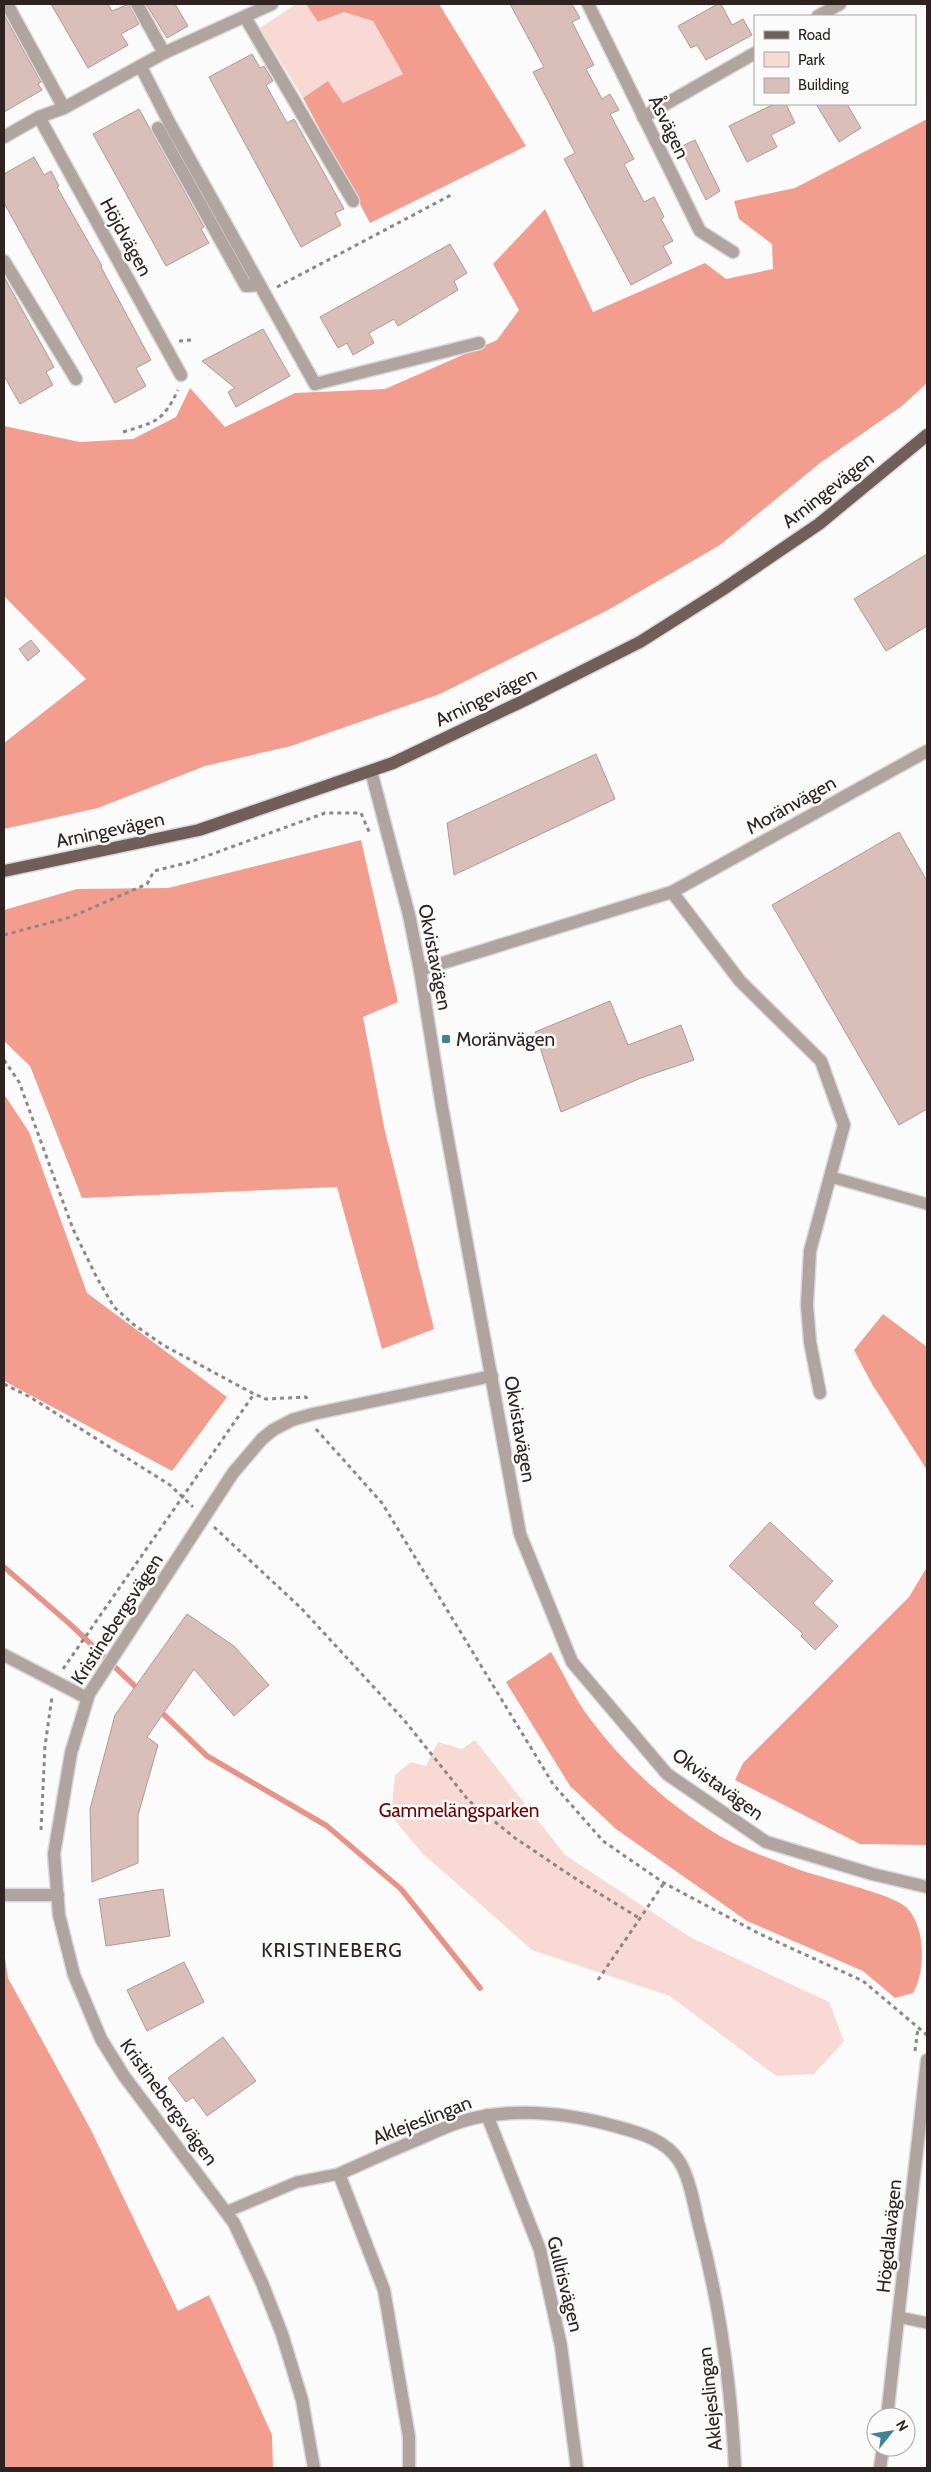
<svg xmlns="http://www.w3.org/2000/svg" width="931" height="2472" font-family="Cabin,sans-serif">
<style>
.green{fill:#f9d9d3}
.forest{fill:#f39d8f}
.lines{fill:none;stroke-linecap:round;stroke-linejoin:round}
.stream{stroke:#e89385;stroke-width:5.5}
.building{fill:#dabeb9;stroke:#b39893}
.service-casing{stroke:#dad8d8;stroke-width:14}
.minor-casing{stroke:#dad8d8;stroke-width:15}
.primary-casing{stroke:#dad8d8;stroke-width:15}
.path{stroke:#8d8786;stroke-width:3;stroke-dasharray:4 4;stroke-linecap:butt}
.service{stroke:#b0a4a1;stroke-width:11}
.minor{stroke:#b0a4a1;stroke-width:12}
.primary{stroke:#715d59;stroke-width:12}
.poi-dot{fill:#3f8591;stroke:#fbfbfb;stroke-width:2}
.labels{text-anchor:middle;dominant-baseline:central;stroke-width:5;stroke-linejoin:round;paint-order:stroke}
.street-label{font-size:19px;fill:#2e2321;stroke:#fbfbfb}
.poi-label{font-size:19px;fill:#2e2321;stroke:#fbfbfb;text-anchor:start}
.park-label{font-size:19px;fill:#6b0100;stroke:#fbfbfb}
.neighbourhood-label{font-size:20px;letter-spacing:1px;fill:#2e2321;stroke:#fbfbfb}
</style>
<rect width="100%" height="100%" fill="#fbfbfb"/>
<g class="green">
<path d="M296,4h10l12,18 26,-10 29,9 30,53 -60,29 -15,-22 -25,17 -43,-70z"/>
<path d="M475,1740l90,115 125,82 139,65 15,39 -30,33 -38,2 -106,-80 -138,-46 -110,-97 -31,-37 4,-41 16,-13 15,4 12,-24 24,7z"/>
</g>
<g class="forest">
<path d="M306,4h133l87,142 -156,77 -67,-125 25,-17 15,22 60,-29 -30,-53 -29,-9 -26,10z"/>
<path d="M927,119v264l-25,23 -82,57 -100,82 -112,65 -168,84 -149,52 -86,20 -107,42 -94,21v-86l82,-64 -82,-83v-170l76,16 53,-3 43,-22 14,-29 35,39 70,-34 90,-4 112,-49 22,-30 -26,-46 52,-55 48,103 112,-49 21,16 47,-10 -1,-25 -33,-25 -5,-18 61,-13z"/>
<path d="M361,840l37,162 -35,15 21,110 50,202 -52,20 -45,-162 -255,11 -52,-132 -26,-25v-131l73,-21 91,-1z"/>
<path d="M4,1094l25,38 58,161 140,104 -55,74 -168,-90z"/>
<path d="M883,1314l44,33v123l-55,-86 -18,-34z"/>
<path d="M927,1567v278l-67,-1 -125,-64 8,-17 166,-166z"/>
<path d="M551,1652c13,22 24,48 40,68 35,47 79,86 129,116 24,14 54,24 80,34 22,8 92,24 106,37 20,19 20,64 7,86l-18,5 -32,-27 -116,-50 -131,-92 -46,-43 -64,-104z"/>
<path d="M4,1951l4,27 82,150 88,183 31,-16 63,140 1,33h-269z"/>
</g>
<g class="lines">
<g class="stream">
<path d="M4,1567l67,58 70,67"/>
<path d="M158,1709l49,47 120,70 74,63 79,99"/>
</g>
</g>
<g class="building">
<path d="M51,4h57l4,7 17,-7 10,20 -18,10 7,11 -40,23z"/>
<path d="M146,4h29l13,22 -21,12z"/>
<path d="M510,4h62l8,14 -8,4 22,43 -8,4 16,30 8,-5 9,16 -9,4 24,45 -10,5 20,38 10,-5 10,20 -3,2 12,22 -10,5 9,17 -41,22 -67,-126 11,-6 -42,-81 11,-5z"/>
<path d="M718,4h3l11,21 11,-6 9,16 -46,25 -9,-15 -6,3 -13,-22z"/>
<path d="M4,15l37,67 -3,2 4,6 -38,22z"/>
<path d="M252,54l8,14 4,-2 9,15 -7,4 21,38 7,-4 50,90 -9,4 6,12 -40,22 -92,-170z"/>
<path d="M774,104h12l9,19 -24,12 6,12 -30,15 -18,-36z"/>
<path d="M816,104h31l14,24 -22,14z"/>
<path d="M139,109l65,118 -3,2 8,14 -43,23 -73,-132z"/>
<path d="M695,140l25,51 -14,9 -26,-53z"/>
<path d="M34,157l10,18 7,-4 8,15 -2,1 45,79 -1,1 50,93 -15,8 10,18 -31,17 -111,-200v-29z"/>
<path d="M450,244l17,29 -13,8 4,9 -60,36 -4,-7 -25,14 5,10 -21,12 -6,-12 -9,5 -18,-31z"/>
<path d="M4,277l50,90 -8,5 7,13 -33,19 -16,-28z"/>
<path d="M263,329l27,47 -54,31 -8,-15 7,-4 -33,-27z"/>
<path d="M927,554v72l-41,25 -32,-52z"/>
<path d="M31,640l9,11 -12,10 -9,-12z"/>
<path d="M596,754l19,45 -161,76 -7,-52z"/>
<path d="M899,832l28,49v228l-28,16 -127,-220z"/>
<path d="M610,1001l18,44 53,-20 13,35 -53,18 -80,34 -26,-80z"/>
<path d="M770,1522l63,59 -20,22 25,23 -23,24 -14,-14 2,-2 -74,-68z"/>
<path d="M187,1614l47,32 35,39 -35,31 -40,-47 -47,68 11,8 -20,70v48l-46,19 -2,-73 25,-94z"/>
<path d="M163,1889l7,47 -64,10 -7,-47z"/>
<path d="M184,1962l20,40 -57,29 -20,-41z"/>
<path d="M223,2037l33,44 -49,35 -14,-19 -7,5 -18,-24z"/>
</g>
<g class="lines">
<g class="service-casing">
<g id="service">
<path d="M831,1177l96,27"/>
<path d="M226,2212l71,-30 42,-8"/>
<path d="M899,2317l28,6"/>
</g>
</g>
<g class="minor-casing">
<g id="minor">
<path d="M7,4l57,104"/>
<path d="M137,4l27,49"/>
<path d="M588,4l112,227 33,21"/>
<path d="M818,16l22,-12"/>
<path d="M245,17l108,184"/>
<path d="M141,67l28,55 146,262 164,-41"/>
<path d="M39,117l142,258"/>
<path d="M643,117l112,-64"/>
<path d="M158,128l88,158 13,-1"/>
<path d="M4,137l35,-20 25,-9 100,-55 108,-49"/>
<path d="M4,261l72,118"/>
<path d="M371,771l38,144 11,55 22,137 78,427 52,128 95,112 99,68 106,32 55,13"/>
<path d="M672,892l68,89 81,80 23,64 -34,126 -3,54 3,37 10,51"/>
<path d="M420,970l252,-78 255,-141"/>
<path d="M4,1655l83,43"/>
<path d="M4,1895h54"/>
<path d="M487,2115l53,135 21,96 16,122"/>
<path d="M887,2417l40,-357"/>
<path d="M314,2468l-12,-68 -20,-66 -20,-51 -28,-60 -110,-147 -23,-37 -27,-64 -15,-60 -5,-61 17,-101 18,-59 144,-221 29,-34 11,-9 19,-10 21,-6 179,-38"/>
<path d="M409,2468v-31l-25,-147 -45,-116c27,-12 53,-24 80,-35 20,-9 39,-18 60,-22 46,-9 94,-3 139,10 22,6 48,13 61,34 10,15 15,43 19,61 22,82 33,161 37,246"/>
<path d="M880,2468l3,-21"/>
</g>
</g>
<g class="primary-casing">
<path id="primary" d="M4,871l195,-41 194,-67 130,-62 117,-59 82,-52 97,-66 108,-89"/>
</g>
<g class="path">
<path d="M277,287l176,-93"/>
<path d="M179,341l12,-1"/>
<path d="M123,432c32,-10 40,-10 55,-42"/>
<path d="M4,935l67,-18 76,-33 7,-13 36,-9 135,-49h36l9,21"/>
<path d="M4,1060l15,22 54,147 24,49 17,29 19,17 30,21 91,49 12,5 40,-2 2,4"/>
<path d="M4,1384l26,13 140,88 23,22"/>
<path d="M316,1429l66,74 171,281 50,57 61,42 96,51 103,47 64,54"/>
<path d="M214,1527l87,81 103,112 65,81 46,37 64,43 60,37"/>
<path d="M63,1669l191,-275"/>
<path d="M41,1830l4,-84 7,-49"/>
<path d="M598,1980l66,-97"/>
<path d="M915,2051l3,-23"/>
<path d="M869,2439l3,-19"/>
</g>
<use href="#service" class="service"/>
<use href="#minor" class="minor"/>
<use href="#primary" class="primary"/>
</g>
<rect class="poi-dot" x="441" y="1034" width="10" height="10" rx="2.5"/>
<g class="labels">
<g class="street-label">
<text transform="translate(669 127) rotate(64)">Åsvägen</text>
<text transform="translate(126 237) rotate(61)">Höjdvägen</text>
<text transform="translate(828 490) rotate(-38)">Arningevägen</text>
<text transform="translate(486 697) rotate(-26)">Arningevägen</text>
<text transform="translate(791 805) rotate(-29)">Moränvägen</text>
<text transform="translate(110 830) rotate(-12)">Arningevägen</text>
<text transform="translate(435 957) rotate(79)">Okvistavägen</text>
<text transform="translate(520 1429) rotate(80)">Okvistavägen</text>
<text transform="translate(117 1619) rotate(-57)">Kristinebergsvägen</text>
<text transform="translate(718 1784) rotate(36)">Okvistavägen</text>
<text transform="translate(169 2102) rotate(54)">Kristinebergsvägen</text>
<text transform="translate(422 2120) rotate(-21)">Aklejeslingan</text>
<text transform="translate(889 2236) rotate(-84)">Högdalavägen</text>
<text transform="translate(565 2284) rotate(76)">Gullrisvägen</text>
<text transform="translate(710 2399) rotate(-96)">Aklejeslingan</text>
</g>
<g class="poi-label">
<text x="456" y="1039">Moränvägen</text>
</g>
<g class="park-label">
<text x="459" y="1810">Gammelängsparken</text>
</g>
<g class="neighbourhood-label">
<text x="332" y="1950">KRISTINEBERG</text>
</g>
</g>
<rect width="931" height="2472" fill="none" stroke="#2e2321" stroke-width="10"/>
<rect x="754" y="15" width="162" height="90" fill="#fbfbfb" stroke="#a9a5a4"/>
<rect x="764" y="31" width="25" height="8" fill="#715d59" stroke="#a9a5a4"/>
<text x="798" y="40" font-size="15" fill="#2e2321">Road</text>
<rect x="764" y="52" width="25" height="15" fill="#f9d9d3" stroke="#a9a5a4"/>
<text x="798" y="65" font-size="15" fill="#2e2321">Park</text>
<rect x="764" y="78" width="25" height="15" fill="#dabeb9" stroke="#a9a5a4"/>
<text x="798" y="90" font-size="15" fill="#2e2321">Building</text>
<g transform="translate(891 2432) rotate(60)"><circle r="24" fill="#fbfbfb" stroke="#a9a5a4"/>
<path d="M0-4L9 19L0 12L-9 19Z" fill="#3f8591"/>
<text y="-8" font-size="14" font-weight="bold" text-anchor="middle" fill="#2e2321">N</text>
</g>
</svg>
